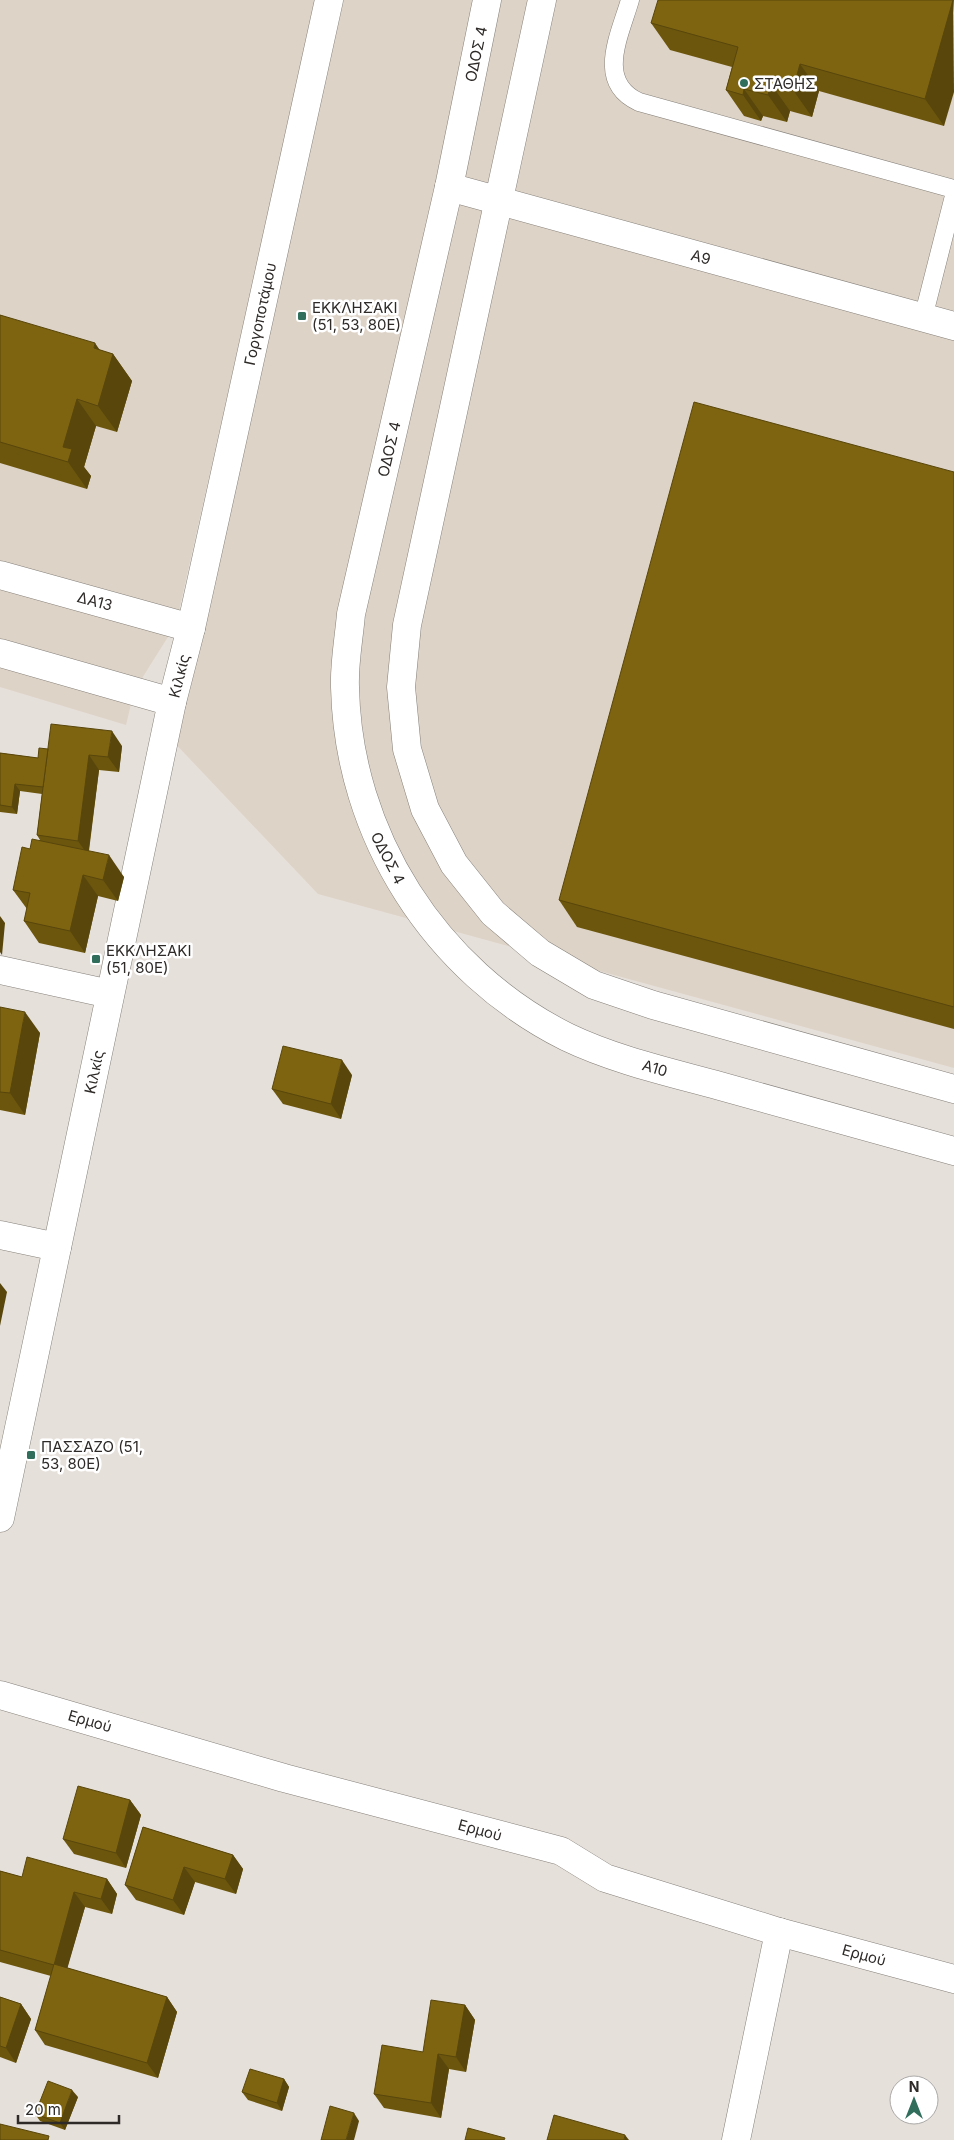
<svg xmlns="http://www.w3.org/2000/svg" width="954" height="2140" font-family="Inter,sans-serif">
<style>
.built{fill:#ded3c7}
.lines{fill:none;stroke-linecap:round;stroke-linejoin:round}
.lane-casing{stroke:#85807a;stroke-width:19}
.street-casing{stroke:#85807a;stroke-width:29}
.secondary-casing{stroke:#85807a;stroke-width:29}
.lane{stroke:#fff;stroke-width:18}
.street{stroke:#fff;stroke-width:28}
.secondary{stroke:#fff;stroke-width:28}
.wall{fill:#6c560e}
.shaded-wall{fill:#58460b}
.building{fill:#7e6410;stroke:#58460b}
.poi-dot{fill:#316f5c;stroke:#fff;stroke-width:2}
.labels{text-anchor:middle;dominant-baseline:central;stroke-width:5;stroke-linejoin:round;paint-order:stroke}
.street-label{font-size:15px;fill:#2d2a28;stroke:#fff}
.poi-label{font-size:15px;fill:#2d2a28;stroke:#fff;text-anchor:start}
</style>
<rect width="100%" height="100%" fill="#e6e0da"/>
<g class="built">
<path d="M0,0h316l-140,624 -42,67 -8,34 -126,-38z"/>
<path d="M344,0h610v1068l-636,-174 -149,-157z"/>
</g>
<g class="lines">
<g class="lane-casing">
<g id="lane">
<path d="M630,0c-10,35 -35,82 9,102l315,87"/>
<path d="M923,318l31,-122"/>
</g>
</g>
<g class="street-casing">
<g id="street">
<path d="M487,0l-38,187 -98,427c-2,24 -7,49 -6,73 3,148 90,284 222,350 48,23 102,35 153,49 78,22 156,44 234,65"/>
<path d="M542,0l-135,625 -6,62 6,62 18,60 29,55 39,49 47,40 54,32 59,20 301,84"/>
<path d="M449,187l505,139"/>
<path d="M0,970l110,24"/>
<path d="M0,1235l57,12"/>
<path d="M0,1695l284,83 277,73 44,27 174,54 175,47"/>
<path d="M736,2140l43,-208"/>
</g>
</g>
<g class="secondary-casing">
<g id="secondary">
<path d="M0,575l191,53"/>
<path d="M0,653l172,49"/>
<path d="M0,1518l172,-816 19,-74 138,-628"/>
</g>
</g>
<use href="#lane" class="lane"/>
<use href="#street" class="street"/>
<use href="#secondary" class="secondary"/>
</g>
<g class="wall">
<path d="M954,0l-10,126 -125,-35 -7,26 -22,-6 -3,11 -24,-6 -2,5 -17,-5 -18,-26 6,-23 -62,-17 -19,-27z"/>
<path d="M0,315l100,35 13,4 19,27 -15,51 -21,-6 -12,41 7,9 -4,13 -87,-26z"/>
<path d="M954,472v557l-377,-102 -18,-27z"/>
<path d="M122,746l-3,26 -20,-2 -10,81 35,26 -6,24 -20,-5 -13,57 -46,-10 -15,-22 3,-12 -14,-19 17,-41 10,-9 -3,-5 5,-41 -22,-3 -3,23 -17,-2v-59l38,5 10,-9z"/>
<path d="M0,1007l40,26 -15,82 -25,-5z"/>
<path d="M352,1075l-11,44 -58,-15 -11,-15z"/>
<path d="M130,1800l11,15 -15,53 -52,-14 -11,-15z"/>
<path d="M143,1827l90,28 10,14 -7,25 -41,-12 -11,33 -48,-15 -11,-15z"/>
<path d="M0,1871l22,6 85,2 10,15 -5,20 -27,-7 -18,61 100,29 10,15 -19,66 -113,-33 -10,-15 16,-54 -51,-14z"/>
<path d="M0,1997l21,7 10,15 -15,44 -16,-6z"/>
<path d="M465,2005l10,15 -9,52 -17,-3 -8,49 -57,-10 -10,-14 49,-42z"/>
<path d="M284,2079l5,8 -7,24 -34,-11 -6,-8z"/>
<path d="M78,2097l-13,33 -25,-9 -5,-7z"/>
</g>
<g class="shaded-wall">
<path d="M953,0l1,92 -10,34 -19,-27z"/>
<path d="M800,64l19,27 -7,26 -19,-27z"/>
<path d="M771,84l19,27 -3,11 -19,-27z"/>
<path d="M744,89l19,27 -2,5 -18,-26z"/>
<path d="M95,343l15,22 3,-11 19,27 -15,51 -19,-26 -4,-58z"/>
<path d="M77,399l19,27 -12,41 7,9 -4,13 -19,-27 -5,-15z"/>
<path d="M112,731l10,15 -3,26 -11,-15z"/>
<path d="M89,755l10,15 -11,85 -10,-14z"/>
<path d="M15,784l5,7 -3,23 -5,-7z"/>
<path d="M109,855l15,22 -6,24 -15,-21z"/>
<path d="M83,875l15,21 -13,57 -15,-22z"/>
<path d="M0,916l5,7 -3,32 -2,-3z"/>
<path d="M25,1012l15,21 -15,82 -15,-22z"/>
<path d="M342,1060l10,15 -11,44 -10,-15z"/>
<path d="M0,1283l7,9 -7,34z"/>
<path d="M130,1800l11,15 -15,53 -10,-15z"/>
<path d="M233,1855l10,14 -7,25 -11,-15z"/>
<path d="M184,1867l11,15 -11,33 -11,-15z"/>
<path d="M107,1879l10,15 -5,20 -11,-15z"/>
<path d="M74,1892l11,15 -21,73 -10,-15z"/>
<path d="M167,1997l10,15 -19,66 -11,-15z"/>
<path d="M21,2004l10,15 -15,44 -10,-15z"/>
<path d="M465,2005l10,15 -9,52 -10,-15z"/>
<path d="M438,2054l11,15 -8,49 -10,-15z"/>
<path d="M284,2079l5,8 -7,24 -5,-8z"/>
<path d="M72,2090l6,7 -13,33 -5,-7z"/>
<path d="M354,2113l5,8 -5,19h-8z"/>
<path d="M625,2135l4,5h-5z"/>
</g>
<g class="building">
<path d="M658,0h295l-28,99 -125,-35 -7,26 -22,-6 -3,11 -24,-6 -1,6 -17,-5 12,-43 -87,-24z"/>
<path d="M0,315l95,28 -1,5 19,6 -15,52 -21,-7 -14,48 9,2 -4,13 -68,-20z"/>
<path d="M694,402l260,70v535l-395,-107z"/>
<path d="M51,724l61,7 -4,26 -19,-2 -11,86 -41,-6z"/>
<path d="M39,748l9,1 -5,38 -28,-3 -3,23 -12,-2v-52l38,5z"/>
<path d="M32,839l77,16 -6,25 -20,-5 -13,56 -46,-10 6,-28 -17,-3 9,-43 8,2z"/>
<path d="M0,1007l25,5 -15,81 -10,-1z"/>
<path d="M283,1046l59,14 -11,44 -59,-15z"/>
<path d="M78,1786l52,14 -14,53 -53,-14z"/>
<path d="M143,1827l90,28 -8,24 -41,-12 -11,33 -48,-15z"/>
<path d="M27,1857l80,22 -6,20 -27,-7 -20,73 -54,-15v-79l22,6z"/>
<path d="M54,1964l113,33 -20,66 -112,-33z"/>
<path d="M0,1997l21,7 -15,44 -6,-2z"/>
<path d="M431,2000l34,5 -9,52 -18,-3 -7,49 -57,-9 8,-49 41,7z"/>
<path d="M250,2069l34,10 -7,24 -35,-11z"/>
<path d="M48,2081l24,9 -12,33 -25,-9z"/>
<path d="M330,2106l24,7 -8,27h-25z"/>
<path d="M554,2115l71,20 -1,5h-77z"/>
<path d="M0,2124l49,12 -1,4h-48z"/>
<path d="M468,2128l37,10 -1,2h-39z"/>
</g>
<g class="poi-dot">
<circle cx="744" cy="83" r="5"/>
<rect x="297" y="311" width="10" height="10" rx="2.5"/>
<rect x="91" y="954" width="10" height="10" rx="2.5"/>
<rect x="26" y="1450" width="10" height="10" rx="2.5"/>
</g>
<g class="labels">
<g class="street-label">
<text transform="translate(476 54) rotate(-78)">ΟΔΟΣ 4</text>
<text transform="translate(701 257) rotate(15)">Α9</text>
<text transform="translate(260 314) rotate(-78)">Γοργοποτάμου</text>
<text transform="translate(389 449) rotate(-77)">ΟΔΟΣ 4</text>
<text transform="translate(95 601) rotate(15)">ΔΑ13</text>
<text transform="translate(179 676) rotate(-76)">Κιλκίς</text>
<text transform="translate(388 858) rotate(63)">ΟΔΟΣ 4</text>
<text transform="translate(655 1068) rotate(16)">Α10</text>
<text transform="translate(94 1072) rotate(-78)">Κιλκίς</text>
<text transform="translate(90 1721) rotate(16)">Ερμού</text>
<text transform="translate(480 1830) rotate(15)">Ερμού</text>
<text transform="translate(864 1955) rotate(15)">Ερμού</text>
</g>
<g class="poi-label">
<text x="754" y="83">ΣΤΑΘΗΣ</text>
<text x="312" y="307">ΕΚΚΛΗΣΑΚΙ<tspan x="312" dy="17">(51, 53, 80Ε)</tspan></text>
<text x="106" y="950">ΕΚΚΛΗΣΑΚΙ<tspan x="106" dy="17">(51, 80Ε)</tspan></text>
<text x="41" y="1446">ΠΑΣΣΑΖΟ (51,<tspan x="41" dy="17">53, 80Ε)</tspan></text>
</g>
</g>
<g transform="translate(914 2100)"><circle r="24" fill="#ffffff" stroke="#abaaa9"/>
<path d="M0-4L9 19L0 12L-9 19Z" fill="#316f5c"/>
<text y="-8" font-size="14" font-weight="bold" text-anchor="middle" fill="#2d2a28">N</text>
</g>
<path d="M18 2115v8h101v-8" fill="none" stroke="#2d2a28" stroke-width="2.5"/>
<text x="25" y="2115" font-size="15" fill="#2d2a28" stroke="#ffffff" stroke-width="4" paint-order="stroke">20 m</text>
</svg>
